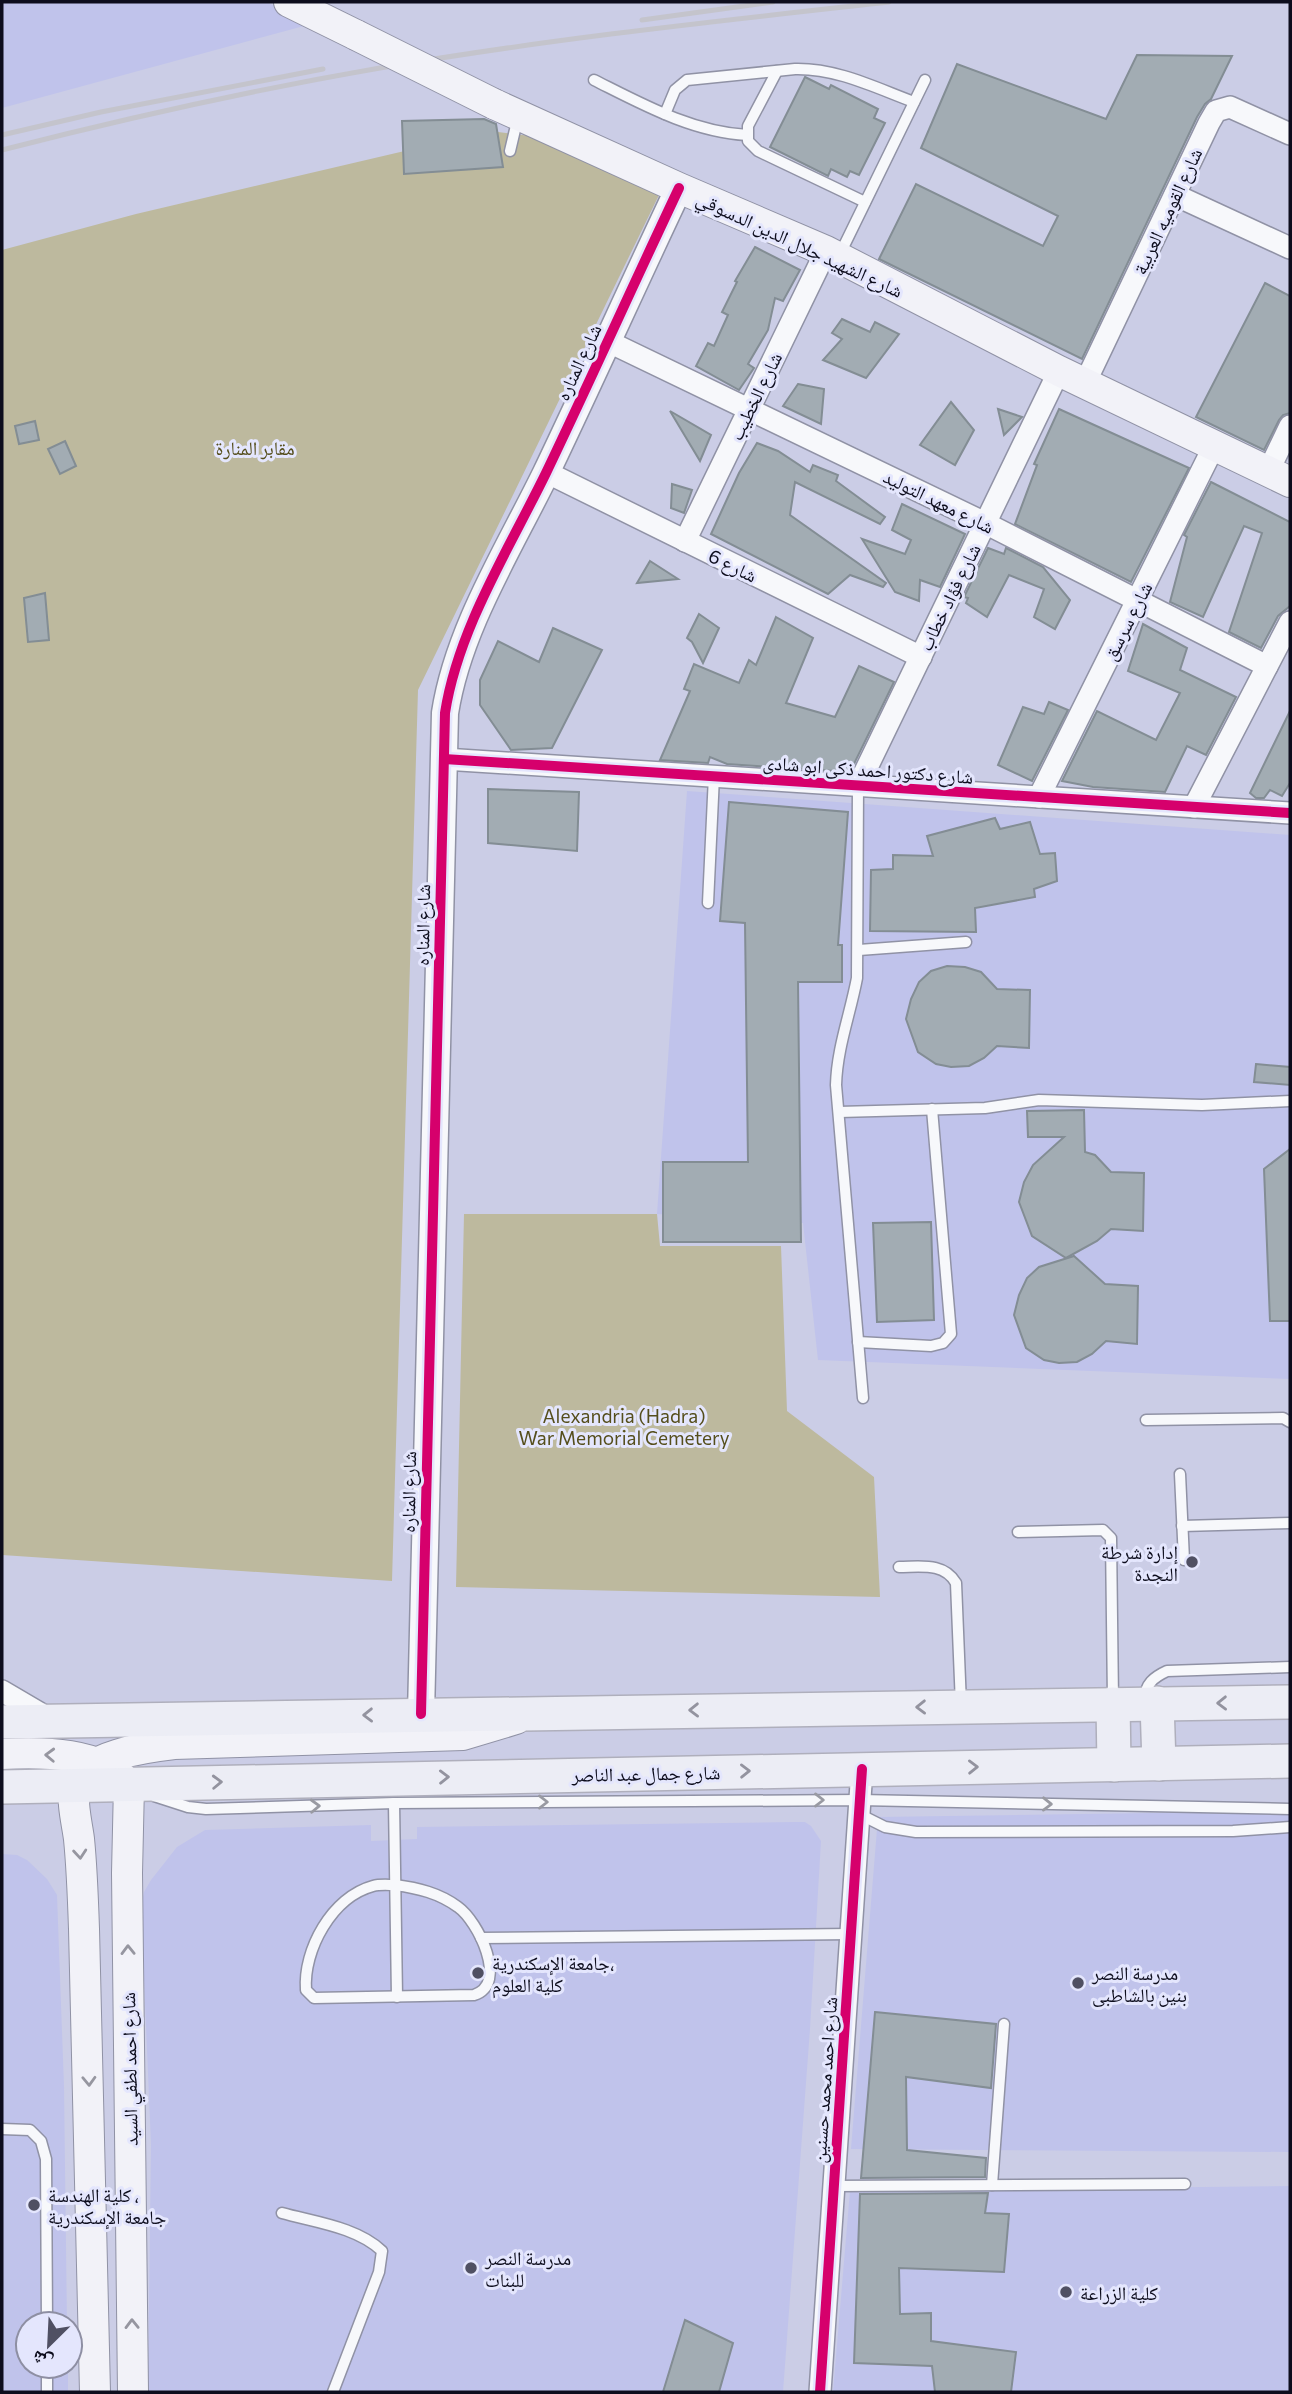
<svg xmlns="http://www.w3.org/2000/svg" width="1292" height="2394" font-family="Commissioner,'Noto Naskh Arabic',sans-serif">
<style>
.built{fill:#c0c3eb}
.green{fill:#bdb99e}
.building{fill:#a2acb3;stroke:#838d94;stroke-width:2}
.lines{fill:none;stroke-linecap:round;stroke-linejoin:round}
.service-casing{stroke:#9092a5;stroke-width:13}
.minor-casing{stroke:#9092a5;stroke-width:24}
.tertiary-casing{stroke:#9092a5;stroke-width:29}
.secondary-casing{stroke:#9092a5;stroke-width:32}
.primary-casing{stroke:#afafbc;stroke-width:36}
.service{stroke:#f7f8fb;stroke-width:10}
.minor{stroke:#f7f8fb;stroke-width:21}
.tertiary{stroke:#f7f8fb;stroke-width:26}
.secondary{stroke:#f2f2f8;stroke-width:30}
.primary{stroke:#ecedf5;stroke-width:33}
.rail{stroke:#c4c4cc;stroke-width:5}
.secondary-bridge-casing{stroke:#9092a5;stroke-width:32;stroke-linecap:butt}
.secondary-bridge{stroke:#f2f2f8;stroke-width:30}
.cycleway-casing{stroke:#e4e6fd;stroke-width:15}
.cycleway{stroke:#d6006c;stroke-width:10}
.oneway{stroke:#93939f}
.oneway2{stroke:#9696a0}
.oneway3{stroke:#999aa2}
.poi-dot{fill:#505063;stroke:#e4e6fd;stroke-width:2.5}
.labels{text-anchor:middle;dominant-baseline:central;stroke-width:6;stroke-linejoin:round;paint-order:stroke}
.street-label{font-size:19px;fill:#0d0d1d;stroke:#e4e6fd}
.park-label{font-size:19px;fill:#554e1c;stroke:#e4e6fd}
.poi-label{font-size:19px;fill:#0d0d1d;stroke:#e4e6fd;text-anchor:start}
</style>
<rect width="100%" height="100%" fill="#cbcde6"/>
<g class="built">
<path d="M2,2h264l49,21 -313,85z"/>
<path d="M687,791l603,44v544l-472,-19 -15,-137 -146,-9z"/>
<path d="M1290,1811v341l-439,-3 27,-332z"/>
<path d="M795,1822h10l6,4 10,15 -11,188 -27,363h-635l3,-248 -10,-236 3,-16 7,-12 26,-33 28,-17 166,-5v16l46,-2v-12z"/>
<path d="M2,1854l15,1 10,5 20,19 10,16 7,191 3,238h-39v42h40v26h-66z"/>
<path d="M1290,2186v206h-457l17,-201z"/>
</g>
<g class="green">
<path d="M490,131l65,8 104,56 -241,495 -26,891 -390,-26v-1305l134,-36z"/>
<path d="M464,1214h193l3,32h121l6,165 87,66 6,120 -424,-10z"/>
</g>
<g class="building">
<path d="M1137,55l95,1 -21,43 -6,5 -8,13 -115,242 -203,-100 37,-75 127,62 15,-30 -137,-68 36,-84 149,55z"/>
<path d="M805,77l24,12 2,-4 47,24 -4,9 11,5 -26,52 -9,-4 -3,6 -16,-8 -3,7 -58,-29z"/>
<path d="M484,119l12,5 7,43 -99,7 -2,-53z"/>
<path d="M755,247l45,23 -17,31 -8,-3 -7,32 -20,34 6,4 -15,22 -43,-24 12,-23 6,3 14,-31 -6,-3 15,-30 -2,-1z"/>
<path d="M1265,283l25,13v117l-7,2 -4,5 -15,30 -68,-33z"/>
<path d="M842,319l28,13 5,-10 24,12 -33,44 -43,-18 19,-21 -10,-6z"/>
<path d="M798,384l26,5 -3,35 -38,-18z"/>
<path d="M951,402l23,28 -19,35 -35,-20z"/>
<path d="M998,409l24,8 -18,18z"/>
<path d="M1059,409l130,59 -58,114 -116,-58 22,-59 -3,-1z"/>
<path d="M670,411l41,24 -11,26z"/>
<path d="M35,421l4,19 -20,4 -4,-18z"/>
<path d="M65,441l11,25 -16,8 -12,-25z"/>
<path d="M757,443l21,8 32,21 3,-7 25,10 -2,6 49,36 -5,7 -85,-42 -5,33 96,68 -3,4 -33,-12 -22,19 -117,-60 28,-61z"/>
<path d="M1211,482l79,40v84l-12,10 -17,32 -32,-16 33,-99 -18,-7 -41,91 -33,-15 17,-65 -3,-2z"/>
<path d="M672,484l20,6 -8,23 -13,-5z"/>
<path d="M902,504l63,30 -25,53 -20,-7 -1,21 -24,-9 -33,-53 43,15 6,-14 -19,-10z"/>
<path d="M988,548l16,6 2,-6 37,19 27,33 -15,29 -21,-12 10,-28 -35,-14 -22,42 -21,-14 2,-5 -4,-1z"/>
<path d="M650,561l28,18 -41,4z"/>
<path d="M45,593l4,47 -21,2 -4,-44z"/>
<path d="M699,614l20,14 -16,35 -11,-21 -5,-4z"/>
<path d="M776,617l37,21 -27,65 49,14 24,-51 35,16 -44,90 -123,-8 -17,-7 -2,6 -48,-3 30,-69 -6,-2 10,-25 45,19 10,-23 7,5z"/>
<path d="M1143,624l44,24 -7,22 56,27 -30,58 -19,-9 -22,46 -72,-5 -31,-6 35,-70 59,29 24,-47 -52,-22z"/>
<path d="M553,628l49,22 -50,98 -41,2 -31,-45v-25l18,-39 41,21z"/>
<path d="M1049,702l19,8 -36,71 -34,-16 25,-58 21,7z"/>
<path d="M1290,711v72l-8,13 -12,-6 -6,8h-8l-6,-5z"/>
<path d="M488,789l91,3 -2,59 -89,-8z"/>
<path d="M729,802l119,10 -10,133h4v37h-44l3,260h-138v-80h85l-3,-239 -25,-2z"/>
<path d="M995,818l5,11 30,-7 10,32 15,-1 2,28 -23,8 1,8 -60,11 1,24 -106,-1 1,-61 22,-1v-14l40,1 -6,-20z"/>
<path d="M947,966l18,1 16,5 16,17 33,1 -1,58 -32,-2 -13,12 -15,8 -18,1 -15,-3 -18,-12 -12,-33 5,-20 8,-17 12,-11z"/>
<path d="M1256,1064l34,3v18l-36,-3z"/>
<path d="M1084,1110l1,42 10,3 16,17 33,1 -1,58 -32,-2 -14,12 -31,17 -34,-22 -13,-34 5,-20 9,-17 31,-28h-36l-1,-26z"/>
<path d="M1290,1149v172h-20l-6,-152z"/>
<path d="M931,1222l3,98 -57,2 -4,-99z"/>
<path d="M1074,1256l31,28 33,2 -1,58 -31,-3 -14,13 -15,8 -18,1 -15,-3 -18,-12 -12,-33 5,-20 8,-17 12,-11z"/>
<path d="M875,2012l121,12 -5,64 -85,-11 1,73 79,8 -1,19 -124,1z"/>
<path d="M988,2193l-3,20 24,1 -5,58 -105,-4 1,46 31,-1v28l85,11 -5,40h-76l-3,-26 -78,-3 6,-169z"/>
<path d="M685,2320l48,23 -14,49h-56z"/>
</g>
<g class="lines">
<g class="service-casing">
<g id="service">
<path d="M777,71l-29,55v15l10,10 107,51"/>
<path d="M594,80c48,24 98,52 153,55"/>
<path d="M665,114l10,-24 12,-10 108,-11c42,-1 81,19 119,33"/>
<path d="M510,151l8,-34"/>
<path d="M839,256l86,-176"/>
<path d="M858,786l-1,192c-7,37 -20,70 -21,107l27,313"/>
<path d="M708,903l6,-127"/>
<path d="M859,950l107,-8"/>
<path d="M839,1112l146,-4 54,-8 163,5 88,-4"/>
<path d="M858,1342l73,4 12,-3 8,-9 -19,-225"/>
<path d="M1146,1420l137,-2 7,4"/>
<path d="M1180,1474l4,86"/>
<path d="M1182,1526l108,-3"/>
<path d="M1018,1532l85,-2 8,8 2,163"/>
<path d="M899,1567c21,0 45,-5 57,16l5,122"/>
<path d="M1145,1699c0,-15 9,-22 22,-28l123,-4"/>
<path d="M154,1796l34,11 18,2 188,-6 466,-3 430,9"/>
<path d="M394,1803l3,194"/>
<path d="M859,1814l26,13 31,5 317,-1 57,-4"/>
<path d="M395,1885c23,3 44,8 63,22 20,14 51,77 16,88l-160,3 -8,-8c-3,-40 26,-93 67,-104 7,-2 15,-1 22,-1z"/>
<path d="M481,1938l370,-4"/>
<path d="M2,2129l28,1 11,11 5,18 1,165"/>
<path d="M992,2185l12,-161"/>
<path d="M834,2186l351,-2"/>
<path d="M282,2213c32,9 75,14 100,38l-3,21 -46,120"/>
<path d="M47,2366v26"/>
</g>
</g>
<g class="minor-casing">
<g id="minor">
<path d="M1175,195l115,53"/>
<path d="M607,341l378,182 282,143"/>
<path d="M1085,383l124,-260 7,-12 14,-4 60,27"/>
<path d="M546,472l375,185"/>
<path d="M1268,472l22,-46"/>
<path d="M685,541l141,-290"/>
<path d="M444,759l846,54"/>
<path d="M858,786l201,-415"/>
<path d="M1039,797l175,-351"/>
<path d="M1194,807l96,-185"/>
<path d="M2,1691l46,27"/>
<path d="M820,2392l42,-623"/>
</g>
</g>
<g class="tertiary-casing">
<path id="tertiary" d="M421,1714l24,-1001c13,-84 64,-164 101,-240 45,-94 88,-190 133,-285"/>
</g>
<g class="secondary-casing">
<g id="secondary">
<path d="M289,2l67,33"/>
<path d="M494,104l185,84 147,63 233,120 231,111"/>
<path d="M2,1754c39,-2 100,-3 127,31l-2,88 6,519"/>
<path d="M95,2392c-3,-154 -6,-308 -11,-463 -1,-30 -2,-60 -5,-90 -2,-16 -8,-38 -4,-53 8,-31 73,-39 99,-42l289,-9 53,-16"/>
</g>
</g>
<g class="primary-casing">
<g id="primary">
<path d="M1157,1703l2,61"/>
<path d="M1113,1704l1,61"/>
<path d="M2,1722l1288,-20"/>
<path d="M2,1787l1288,-26"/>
</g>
</g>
<use href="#service" class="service"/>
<use href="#minor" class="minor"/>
<use href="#tertiary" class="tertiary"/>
<use href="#secondary" class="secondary"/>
<use href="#primary" class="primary"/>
<g class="rail">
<path d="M642,20l131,-18"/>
<path d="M2,135l99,-23 222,-43"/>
<path d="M2,150c125,-32 251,-60 378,-82 168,-29 339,-47 509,-66"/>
</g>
<g class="secondary-bridge-casing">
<path id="secondary-bridge" d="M356,35l138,69"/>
</g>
<use href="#secondary-bridge" class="secondary-bridge"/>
<g class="cycleway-casing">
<g id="cycleway">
<path d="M444,759l846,54"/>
<path d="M421,1714l24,-1001c13,-84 64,-164 101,-240 45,-94 88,-190 133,-285"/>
<path d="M820,2392l42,-623"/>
</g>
</g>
<use href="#cycleway" class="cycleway"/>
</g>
<defs><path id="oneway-chevron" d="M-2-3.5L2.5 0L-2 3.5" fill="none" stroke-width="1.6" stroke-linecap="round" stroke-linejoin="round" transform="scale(1.75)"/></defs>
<g class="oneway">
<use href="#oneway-chevron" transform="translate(1222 1703) rotate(179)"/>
<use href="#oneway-chevron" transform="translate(921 1707) rotate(179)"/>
<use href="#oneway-chevron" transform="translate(694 1710) rotate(179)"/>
<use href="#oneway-chevron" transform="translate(368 1715) rotate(179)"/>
<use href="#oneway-chevron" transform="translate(973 1767) rotate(-1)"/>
<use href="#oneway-chevron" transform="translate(745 1771) rotate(-1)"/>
<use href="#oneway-chevron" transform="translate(444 1777) rotate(-1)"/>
<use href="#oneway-chevron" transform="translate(217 1782) rotate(-2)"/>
</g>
<g class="oneway2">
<use href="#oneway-chevron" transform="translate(50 1755) rotate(-178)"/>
<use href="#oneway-chevron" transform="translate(80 1854) rotate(85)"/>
<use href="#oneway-chevron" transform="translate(128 1950) rotate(-91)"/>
<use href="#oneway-chevron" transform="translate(89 2081) rotate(88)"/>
<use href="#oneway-chevron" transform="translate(132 2324) rotate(-91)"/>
</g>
<g class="oneway3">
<use href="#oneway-chevron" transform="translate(819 1800)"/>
<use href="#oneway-chevron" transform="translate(543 1802)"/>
<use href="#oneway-chevron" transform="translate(1047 1804) rotate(1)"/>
<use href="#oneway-chevron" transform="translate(315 1806) rotate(-2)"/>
</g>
<g class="poi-dot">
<circle cx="1192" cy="1562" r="7"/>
<circle cx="478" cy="1973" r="7"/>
<circle cx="1078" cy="1983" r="7"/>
<circle cx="34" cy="2205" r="7"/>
<circle cx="471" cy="2268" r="7"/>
<circle cx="1066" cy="2292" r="7"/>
</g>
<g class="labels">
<g class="street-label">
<text transform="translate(1167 211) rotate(-65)">شارع القوميه العربية</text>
<text transform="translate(800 244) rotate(25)">شارع الشهيد جلال الدين الدسوقي</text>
<text transform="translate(578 362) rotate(-65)">شارع المناره</text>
<text transform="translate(755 396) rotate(-64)">شارع الخطيب</text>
<text transform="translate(939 501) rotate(26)">شارع معهد التوليد</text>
<text transform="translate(733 565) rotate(26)">شارع 6</text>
<text transform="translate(949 597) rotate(-64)">شارع فؤاد خطاب</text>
<text transform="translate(1127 621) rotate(-63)">شارع سرسق</text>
<text transform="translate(868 769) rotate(4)">شارع دكتور احمد ذكى ابو شادى</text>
<text transform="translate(422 925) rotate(-89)">شارع المناره</text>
<text transform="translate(408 1492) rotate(-89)">شارع المناره</text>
<text transform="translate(646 1773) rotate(-1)">شارع جمال عبد الناصر</text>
<text transform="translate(129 2069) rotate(-91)">شارع احمد لطفي السيد</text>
<text transform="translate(824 2080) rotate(-86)">شارع احمد محمد حسنين</text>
</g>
<g class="park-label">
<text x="255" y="447">مقابر المنارة</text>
<text x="624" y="1415">Alexandria (Hadra)<tspan x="624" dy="22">War Memorial Cemetery</tspan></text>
</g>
<g class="poi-label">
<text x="1178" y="1551" text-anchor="end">إدارة شرطة<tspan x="1178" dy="22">النجدة</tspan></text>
<text x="492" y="1962">جامعة الإسكندرية،<tspan x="492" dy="22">كلية العلوم</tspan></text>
<text x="1092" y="1972">مدرسة النصر<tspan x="1092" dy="22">بنين بالشاطبى</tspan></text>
<text x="48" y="2194">كلية الهندسة ،<tspan x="48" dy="22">جامعة الإسكندرية</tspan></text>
<text x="485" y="2257">مدرسة النصر<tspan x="485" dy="22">للبنات</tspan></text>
<text x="1080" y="2292">كلية الزراعة</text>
</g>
</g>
<rect width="1292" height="2394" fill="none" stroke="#0d0d1d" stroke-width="7"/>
<g transform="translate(49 2345) rotate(204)"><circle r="33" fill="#e4e6fd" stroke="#8e8fa3" stroke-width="2"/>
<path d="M0-5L12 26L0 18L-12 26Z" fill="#505063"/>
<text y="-10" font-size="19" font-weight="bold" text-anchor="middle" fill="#0d0d1d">ش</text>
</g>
</svg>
